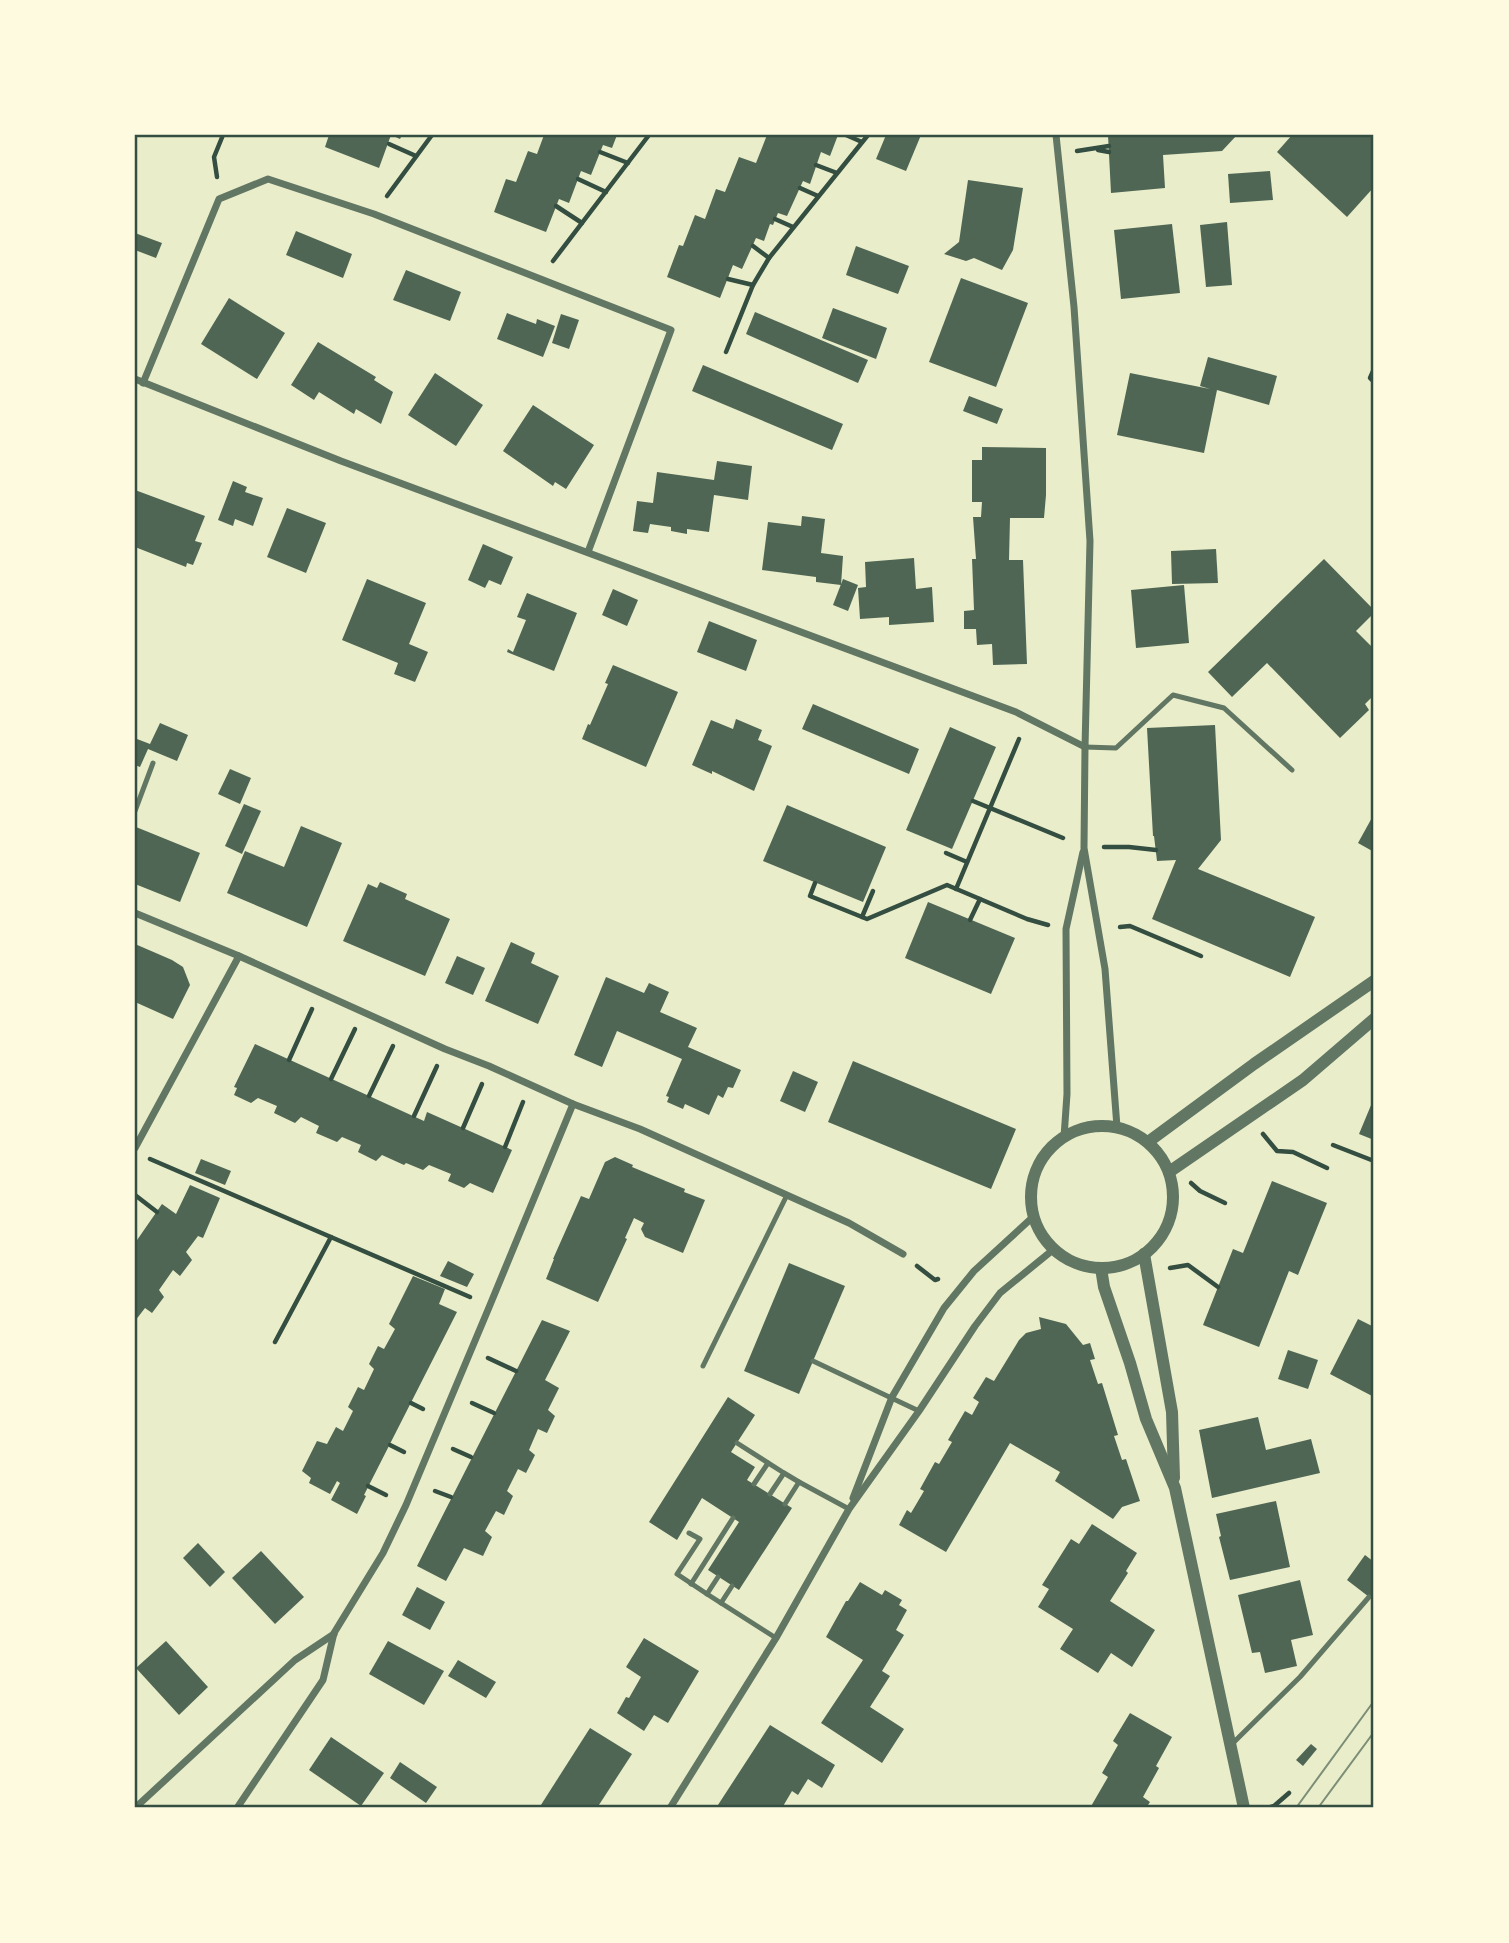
<svg xmlns="http://www.w3.org/2000/svg" width="1509" height="1943" font-family="'Work Sans',sans-serif">
<style>
.building{fill:#4f6655}
.lines{fill:none;stroke-linecap:round;stroke-linejoin:round}
.path{stroke:#344e41;stroke-width:4.5}
.service{stroke:#617663;stroke-width:5}
.minor{stroke:#617663;stroke-width:7}
.tertiary{stroke:#617663;stroke-width:12}
.tram{stroke:#7c8e77;stroke-width:2}
.neatline{fill:none;stroke:#344e41;stroke-width:2.5}
</style>
<rect width="100%" height="100%" fill="#e9edc9"/>
<g class="building">
<path d="M329,135h73l-2,4 -9,-4 -12,33 -54,-21z"/>
<path d="M544,135h73l-5,13 -9,-3 -12,30 -10,-4 -12,32 -10,-4 -13,33 -52,-20 12,-33 10,3 12,-31 9,3z"/>
<path d="M767,135h71l-8,21 -9,-4 -11,32 -7,-3 -16,35 -9,-3 -5,12 -3,-1 -6,17 -8,-3 -14,31 -9,-4 -13,33 -53,-21 12,-32 4,1 12,-31 10,4 11,-30 9,3 14,-35 17,6z"/>
<path d="M886,135h35l-15,36 -30,-12z"/>
<path d="M1108,135h129l-15,16 -59,4 2,33 -54,5z"/>
<path d="M1292,135h82v52l-27,30 -70,-65z"/>
<path d="M1270,171l3,29 -43,3 -2,-29z"/>
<path d="M968,180l55,8 -10,62 -11,20 -28,-12 -8,3 -22,-7 15,-12z"/>
<path d="M1227,222l5,63 -26,2 -6,-62z"/>
<path d="M1172,224l8,69 -59,6 -7,-69z"/>
<path d="M296,231l56,23 -9,24 -57,-23z"/>
<path d="M135,233l27,10 -6,15 -21,-8z"/>
<path d="M856,246l53,20 -11,28 -52,-19z"/>
<path d="M406,270l55,22 -11,29 -57,-21z"/>
<path d="M961,278l67,25 -32,84 -67,-25z"/>
<path d="M229,298l56,35 -28,46 -56,-35z"/>
<path d="M833,308l54,20 -11,31 -54,-21z"/>
<path d="M755,312l113,48 -10,23 -112,-49z"/>
<path d="M507,313l29,11 1,-5 18,7 -12,31 -46,-18z"/>
<path d="M561,314l18,6 -10,29 -17,-6z"/>
<path d="M318,342l58,35 -2,3 19,12 -12,32 -25,-15 -2,5 -35,-22 -5,8 -23,-15z"/>
<path d="M1208,357l69,19 -8,29 -52,-15 -13,63 -87,-18 13,-62 80,16 -10,-3z"/>
<path d="M703,365l140,59 -11,26 -140,-59z"/>
<path d="M435,373l48,32 -27,41 -48,-31z"/>
<path d="M969,396l34,13 -6,15 -34,-13z"/>
<path d="M533,405l61,40 -28,44 -11,-7 -2,4 -50,-35z"/>
<path d="M982,447l64,1v47l-2,23h-34l-1,42h14l4,104 -34,1 -1,-21 -15,1 -1,-16h-12v-18l10,-1 -2,-51h4l-3,-42h8l1,-15h-10v-42h10z"/>
<path d="M717,461l35,5 -4,34 -34,-5 -5,37 -22,-3v5l-16,-3v-4l-21,-3 -2,9 -15,-2 4,-30 16,2 4,-31 57,8z"/>
<path d="M233,481l14,6 -2,5 18,6 -10,28 -18,-7 -2,7 -15,-6z"/>
<path d="M135,490l70,26 -10,25 7,2 -9,22 -6,-2 -1,4 -51,-20z"/>
<path d="M287,508l39,15 -20,50 -39,-16z"/>
<path d="M802,516l23,3 -4,34 22,3 -2,29 -25,-3v-5l-54,-7 6,-48 33,4z"/>
<path d="M483,544l30,13 -12,28 -12,-5 -4,8 -17,-8z"/>
<path d="M1216,549l2,34 -46,1 -1,-33z"/>
<path d="M914,558l2,31 16,-2 2,35 -45,3v-8l-29,2 -2,-31 8,-1 -1,-25z"/>
<path d="M1324,559l50,51v3l-18,18 18,18v46l-9,9 4,6 -29,28 -73,-75 -35,34 -24,-25z"/>
<path d="M367,579l59,24 -17,41 19,8 -13,30 -21,-8 4,-11 -56,-23z"/>
<path d="M843,579l15,6 -10,26 -15,-6z"/>
<path d="M1184,585l5,58 -53,5 -5,-58z"/>
<path d="M613,589l25,11 -11,26 -25,-11z"/>
<path d="M527,593l50,20 -23,58 -47,-19 1,-3 5,3 13,-32 -9,-3z"/>
<path d="M709,621l48,19 -11,31 -49,-19z"/>
<path d="M613,665l65,27 -32,75 -64,-28 6,-15 2,1 18,-41 -3,-1z"/>
<path d="M813,704l106,45 -10,25 -107,-45z"/>
<path d="M736,719l26,11 -4,10 14,6 -18,45 -42,-20v3l-20,-9 19,-45 22,9z"/>
<path d="M160,723l28,12 -11,26 -29,-12 -8,18 -5,-2v-21l2,-5 13,5z"/>
<path d="M1215,725l6,115 -23,29 117,48 -25,60 -138,-58 24,-59 -19,1 -3,-25h-1l-6,-108z"/>
<path d="M950,727l46,20 -44,102 -46,-19z"/>
<path d="M230,769l21,9 -11,26 -22,-10z"/>
<path d="M244,804l17,7 -19,43 -17,-8z"/>
<path d="M787,805l99,42 -23,55 -100,-41z"/>
<path d="M1374,814v38l-16,-9z"/>
<path d="M301,826l41,17 -35,84 -80,-34 18,-42 39,16z"/>
<path d="M136,827l64,26 -20,49 -45,-18z"/>
<path d="M380,882l27,12 -2,5 45,20 -25,57 -82,-35 25,-57 9,4z"/>
<path d="M928,902l87,36 -24,56 -86,-36z"/>
<path d="M511,942l24,11 -4,10 28,13 -21,48 -53,-23z"/>
<path d="M135,944l37,16 11,7 7,18 -17,34 -38,-17z"/>
<path d="M457,956l28,12 -12,27 -28,-12z"/>
<path d="M606,977l38,16 5,-10 20,9 -9,20 37,16 -9,19 53,23 -8,18 -5,-1 -5,11 -5,-3 -9,20 -24,-11 -2,5 -16,-7 2,-5 -3,-1 16,-37 -16,-7 -49,-21 -15,36 -28,-12z"/>
<path d="M255,1044l169,77 3,-9 85,38 -19,43 -23,-10 -6,5 -16,-7 3,-7 -22,-9 -6,5 -17,-7 -2,2 -22,-10 -6,6 -18,-9 3,-7 -19,-8 -5,5 -21,-9 3,-7 -18,-9 -6,6 -21,-10 3,-7 -19,-8 -7,5 -17,-8 3,-7 -3,-1z"/>
<path d="M853,1061l163,68 -25,60 -163,-67z"/>
<path d="M793,1071l25,11 -13,30 -25,-11z"/>
<path d="M1374,1098v42l-15,-6z"/>
<path d="M615,1157l18,8 -1,2 53,22 -1,3 21,8 -22,53 -38,-16 -4,-8 3,-6 -10,-5 -9,20 2,1 -29,63 -52,-23 8,-20h-1l28,-63 8,3 16,-37z"/>
<path d="M201,1159l30,12 -6,14 -30,-12z"/>
<path d="M1272,1181l55,22 -29,72 -9,-4 -30,76 -56,-22 30,-76 10,4z"/>
<path d="M190,1185l30,13 -17,40 -5,-2 -12,16 6,8 -12,16 -7,-6 -14,20 5,7 -12,16 -7,-5 -10,13v-78l27,-39 14,10z"/>
<path d="M448,1261l26,13 -7,13 -27,-11z"/>
<path d="M789,1263l56,23 -46,108 -55,-23z"/>
<path d="M413,1276l32,13 -6,15 18,8 -93,183 2,1 -9,18 -26,-14 9,-17 -3,-2 -7,13 -21,-11 2,-5 -9,-7 15,-30 10,3 9,-17 7,4 10,-20 -5,-4 10,-20 6,3 10,-21 -5,-5 9,-18 6,3 11,-20 -6,-5z"/>
<path d="M1039,1317l27,7 17,21 7,-2 5,16 -5,1 8,24 4,-1 16,52 -4,1 8,24 4,-1 14,42 -18,6 -9,12 -58,-38 5,-9 -50,-29 -64,109 -47,-27 8,-15 4,3 13,-22 -4,-2 15,-27 4,2 13,-22 -4,-2 17,-29 7,4 7,-13 -6,-4 13,-21 8,4 25,-41 7,-7 15,-4z"/>
<path d="M1358,1319l16,8v70l-44,-23z"/>
<path d="M542,1320l28,11 -25,49 14,8 -11,22 7,6 -8,17 -9,-4 -9,21 6,5 -9,18 -8,-4 -11,22 6,5 -9,19 -8,-4 -11,20 7,6 -9,19 -19,-8 -18,33 -29,-15z"/>
<path d="M1288,1350l30,10 -10,29 -30,-10z"/>
<path d="M728,1397l27,18 -24,37 24,15 -8,13 45,28 -53,82 -31,-20 31,-48 -37,-24 -25,42 -28,-18z"/>
<path d="M1258,1417l8,33 45,-11 9,34 -108,25 -13,-68z"/>
<path d="M1276,1501l14,66 -60,13 -11,-43 2,-1 -5,-22z"/>
<path d="M1092,1524l45,29 -11,18 2,2 -18,28 45,29 -23,37 -21,-14 -13,20 -38,-24 13,-20 -35,-22 11,-18 -7,-4 29,-46 8,5z"/>
<path d="M198,1543l27,29 -15,15 -27,-29z"/>
<path d="M261,1551l43,46 -29,27 -43,-46z"/>
<path d="M1365,1555l9,7v36l-1,2 -26,-20z"/>
<path d="M1300,1580l13,55 -22,5 6,26 -32,7 -5,-21 -8,1 -14,-58z"/>
<path d="M860,1582l22,13 3,-5 17,10 -3,5 8,5 -11,20 8,5 -22,36 8,5 -20,31 34,22 -22,34 -61,-40 42,-63 -37,-23 20,-36h2z"/>
<path d="M417,1587l28,15 -15,28 -28,-15z"/>
<path d="M644,1638l55,33 -31,52 -14,-8 -10,16 -27,-18 9,-16 3,1 12,-21 -15,-10z"/>
<path d="M166,1641l42,46 -29,28 -43,-47z"/>
<path d="M388,1641l56,30 -20,34 -55,-31z"/>
<path d="M458,1660l38,22 -10,16 -38,-22z"/>
<path d="M1130,1713l42,24 -16,29 3,2 -16,29 7,5 -4,6h-56l18,-31 -6,-4 16,-28 -5,-4z"/>
<path d="M770,1725l65,40 -13,23 -14,-9 -10,16 -6,-4 -10,17h-66z"/>
<path d="M590,1728l42,26 -35,54h-58z"/>
<path d="M331,1737l53,36 -23,33 -52,-36z"/>
<path d="M1311,1744l6,5 -14,17 -7,-6z"/>
<path d="M400,1762l37,25 -11,16 -36,-25z"/>
</g>
<g class="lines">
<g class="path">
<path d="M846,135l16,7"/>
<path d="M389,144l27,12"/>
<path d="M1098,150l11,2"/>
<path d="M1077,151l32,-5"/>
<path d="M600,152l28,11"/>
<path d="M816,165l21,8"/>
<path d="M217,177l-3,-20 9,-22"/>
<path d="M578,179l28,13"/>
<path d="M800,188l18,8"/>
<path d="M387,196l45,-61"/>
<path d="M556,206l26,17"/>
<path d="M775,219l18,8"/>
<path d="M753,246l16,12"/>
<path d="M553,261l96,-126"/>
<path d="M728,279l25,6"/>
<path d="M726,352l27,-67 16,-27 99,-123"/>
<path d="M1374,369l-4,9 4,4"/>
<path d="M973,801l90,37"/>
<path d="M1104,847h25l27,3"/>
<path d="M946,853l21,9"/>
<path d="M815,883l-5,13 57,23 80,-34 80,34 21,6"/>
<path d="M956,889l63,-150"/>
<path d="M862,917l11,-26"/>
<path d="M970,920l10,-21"/>
<path d="M1120,927l10,-1 71,30"/>
<path d="M289,1060l23,-51"/>
<path d="M331,1079l24,-50"/>
<path d="M369,1096l24,-50"/>
<path d="M414,1116l23,-50"/>
<path d="M463,1128l19,-44"/>
<path d="M1263,1134l14,17 16,1 34,16"/>
<path d="M1333,1145l41,16"/>
<path d="M505,1147l18,-45"/>
<path d="M150,1159l320,138"/>
<path d="M1191,1183l9,8 25,12"/>
<path d="M135,1195l22,17"/>
<path d="M917,1266l18,14 3,-1"/>
<path d="M1170,1268l18,-3 30,22"/>
<path d="M275,1342l56,-105"/>
<path d="M488,1358l28,13"/>
<path d="M411,1403l12,6"/>
<path d="M472,1403l22,10"/>
<path d="M390,1445l14,7"/>
<path d="M453,1449l18,8"/>
<path d="M368,1486l18,9"/>
<path d="M435,1491l16,6"/>
<path d="M1267,1808l7,-2 15,-13"/>
</g>
<g class="service">
<path d="M1085,747l31,1 57,-53 51,13 68,62"/>
<path d="M135,811l18,-48"/>
<path d="M813,1361l106,50"/>
<path d="M703,1366l84,-171"/>
<path d="M737,1443l47,30"/>
<path d="M754,1484l14,-21"/>
<path d="M770,1494l14,-21 15,9"/>
<path d="M785,1504l14,-22 50,27"/>
<path d="M689,1533l11,6 -23,35 30,20"/>
<path d="M718,1577l-11,17 14,9"/>
<path d="M691,1584l42,-66"/>
<path d="M732,1586l-11,17 55,35"/>
<path d="M1233,1743l67,-66 69,-80"/>
</g>
<g class="minor">
<path d="M1056,135l18,172 16,234 -5,206 -1,101 21,121 12,158"/>
<path d="M135,379l206,82 675,251 69,35"/>
<path d="M143,383l76,-184 49,-20 106,35 297,116 -83,222"/>
<path d="M135,913l104,43 206,93 44,17 84,38 67,25 209,94 54,31"/>
<path d="M1064,1137l3,-43 -1,-165 17,-77"/>
<path d="M135,1148l104,-192"/>
<path d="M853,1498l39,-101 52,-89 30,-37 60,-55"/>
<path d="M135,1808l160,-148 39,-26"/>
<path d="M237,1808l86,-128 11,-47 49,-80 23,-48 84,-200 83,-201"/>
<path d="M670,1808l106,-170 73,-129 70,-98 56,-85 25,-33 54,-44"/>
</g>
<g class="tertiary">
<circle cx="1102" cy="1197" r="71"/>
<path d="M1148,1142l106,-78 120,-83"/>
<path d="M1169,1172l134,-92 71,-61"/>
<path d="M1144,1254l28,158 2,66"/>
<path d="M1101,1268l3,19 26,76 16,56 29,69 69,320"/>
</g>
<g class="tram">
<path d="M1296,1808l78,-107"/>
<path d="M1318,1808l56,-76"/>
</g>
</g>
<rect width="1509" height="1943" fill="none" stroke="#fefae0" stroke-width="273"/>
<rect x="136" y="136" width="1236" height="1670" class="neatline"/>
</svg>
